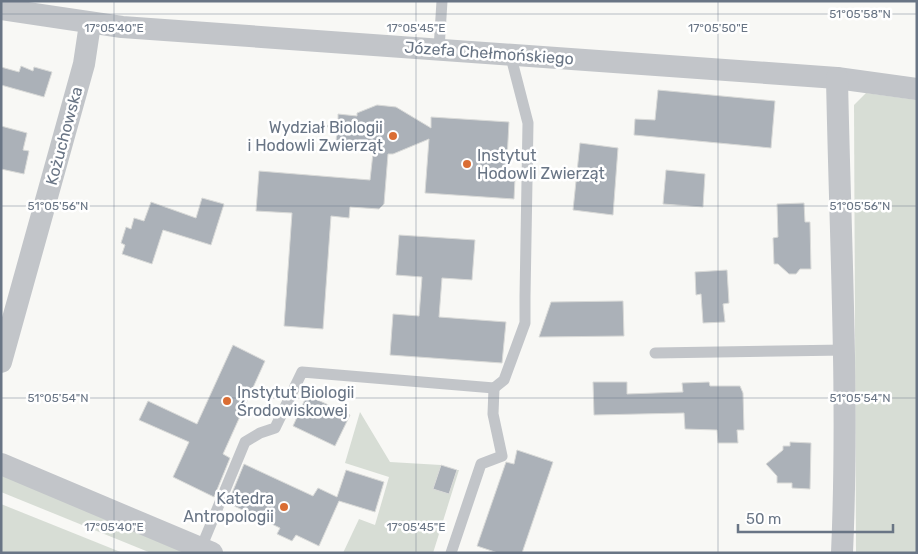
<svg xmlns="http://www.w3.org/2000/svg" width="918" height="554" font-family="Rubik,sans-serif">
<style>
.green{fill:#d7ddd5}
.building{fill:#abb1b8;stroke:#d9dad8}
.lines{fill:none;stroke-linecap:round;stroke-linejoin:round}
.lane{stroke:#c2c5c9;stroke-width:11}
.street{stroke:#c2c5c9;stroke-width:22}
.ticks{fill:none;stroke:#697585;stroke-width:1;stroke-opacity:0.45}
.poi-dot{fill:#da6d33;stroke:#fff;stroke-width:2}
.labels{text-anchor:middle;dominant-baseline:central;stroke-width:5;stroke-linejoin:round;paint-order:stroke}
.street-label{font-size:16px;fill:#697585;stroke:#fff}
.poi-label{font-size:16px;fill:#697585;stroke:#fff;text-anchor:end}
.ticks-label{font-size:12px;text-anchor:middle;fill:#697585;stroke:#fff;stroke-width:5;stroke-linejoin:round;paint-order:stroke}
</style>
<rect width="100%" height="100%" fill="#f8f8f5"/>
<g class="green">
<path d="M866,93l51,7v453h-61l-2,-448z"/>
<path d="M360,412l30,50 51,3 -7,24 15,5 8,-24h2l-26,83h-90l16,-34 16,6 14,-48 -44,-14z"/>
<path d="M1,474l185,79h-35l-150,-61z"/>
<path d="M1,504l122,49h-122z"/>
</g>
<g class="building">
<path d="M21,66l12,5 1,-4 18,5 -8,25 -43,-12v-18l18,5z"/>
<path d="M658,90l117,11 -4,47 -137,-13 1,-16 20,1z"/>
<path d="M377,105l19,2 35,21v-11l78,5 -3,56 9,1 -1,20 -89,-6 4,-54 -36,15h-5l-4,50 -5,5 -29,-2 -1,11 -18,-2 -8,113 -39,-3 8,-113 -36,-2 3,-40 111,9 3,-27 -18,-10 -19,-2 1,-9 -11,-6 12,-5v-7l19,2v-3z"/>
<path d="M1,126l26,7 -4,17 6,1 -5,23 -23,-5z"/>
<path d="M580,143l38,5 -5,67 -40,-5z"/>
<path d="M666,170l39,4 -2,33 -40,-3z"/>
<path d="M202,198l22,6 -13,41 -48,-15 -11,34 -30,-10 3,-9 -4,-2 5,-16 5,2 3,-11 10,3 7,-19 45,16z"/>
<path d="M804,203l1,19h5l1,47h-11l-4,5h-7l-11,-10h-4l-1,-26 5,-1 -1,-33z"/>
<path d="M399,235l76,5 -3,40 -30,-2 -3,39 67,5 -4,41 -112,-8 3,-41 26,2 3,-39 -26,-2z"/>
<path d="M727,270l2,33 -6,1 2,18 -22,1 -2,-29 -5,1 -1,-23z"/>
<path d="M623,301l1,35 -85,1 12,-35z"/>
<path d="M233,345l32,16 -42,93 7,4 -16,39 -41,-20 16,-35 -50,-22 9,-19 49,23z"/>
<path d="M593,382h34v12l56,-2 -1,-9 27,-1 1,4h30l3,7 1,37h-7l1,13h-20l-1,-13 -32,-1 -1,-16 -90,2z"/>
<path d="M307,395l43,20 -15,31 -42,-20z"/>
<path d="M790,442l21,1 -1,46 -18,-1v-5h-15v-7l-11,-12 17,-14v-4h7z"/>
<path d="M517,450l36,12 -31,91h-24l-21,-7 29,-84 8,2z"/>
<path d="M244,464l69,32 5,-8 19,9 9,-27 38,12 -9,30 -36,-11 -20,45 -23,-11 -4,6 -15,-7 3,-6 -52,-25z"/>
<path d="M441,465l16,5 -8,24 -16,-5z"/>
</g>
<g class="lines">
<g class="lane">
<path d="M439,49l3,-48"/>
<path d="M655,353l190,-3"/>
<path d="M201,548l44,-106 15,-9 15,-5 27,-56 192,16 10,-8 21,-57v-26l3,-174 -15,-58v-11"/>
<path d="M451,553l30,-89 21,-8 -9,-42 1,-26"/>
</g>
<g class="street">
<path d="M1,9l121,18 715,51 80,11"/>
<path d="M837,78c3,159 12,316 5,475"/>
<path d="M1,362l83,-298 6,-40"/>
<path d="M1,464l211,89"/>
</g>
</g>
<path class="ticks" d="M114,1v552M416,1v552M718,1v552M1,14h916M1,206h916M1,398h916"/>
<g class="poi-dot">
<circle cx="393" cy="136" r="5"/>
<circle cx="467" cy="164" r="5"/>
<circle cx="227" cy="401" r="5"/>
<circle cx="284" cy="507" r="5"/>
</g>
<g class="labels">
<g class="street-label">
<text transform="translate(489 53) rotate(4)">Józefa Chełmońskiego</text>
<text transform="translate(64 136) rotate(-75)">Kożuchowska</text>
</g>
<g class="poi-label">
<text x="383" y="127">Wydział Biologii<tspan x="383" dy="18">i Hodowli Zwierząt</tspan></text>
<text x="477" y="155" text-anchor="start">Instytut<tspan x="477" dy="18">Hodowli Zwierząt</tspan></text>
<text x="237" y="392" text-anchor="start">Instytut Biologii<tspan x="237" dy="18">Środowiskowej</tspan></text>
<text x="274" y="498">Katedra<tspan x="274" dy="18">Antropologii</tspan></text>
</g>
</g>
<g class="ticks-label">
<text x="860" y="18">51°05'58"N</text>
<text x="114" y="32">17°05'40"E</text>
<text x="416" y="32">17°05'45"E</text>
<text x="718" y="32">17°05'50"E</text>
<text x="58" y="210">51°05'56"N</text>
<text x="860" y="210">51°05'56"N</text>
<text x="58" y="402">51°05'54"N</text>
<text x="860" y="402">51°05'54"N</text>
<text x="114" y="531">17°05'40"E</text>
<text x="416" y="531">17°05'45"E</text>
</g>
<rect width="918" height="554" fill="none" stroke="#697585" stroke-width="5"/>
<path d="M738 524v8h155v-8" fill="none" stroke="#697585" stroke-width="2.5"/>
<text x="746" y="524" font-size="15" fill="#697585" stroke="#ffffff" stroke-width="4" paint-order="stroke">50 m</text>
</svg>
